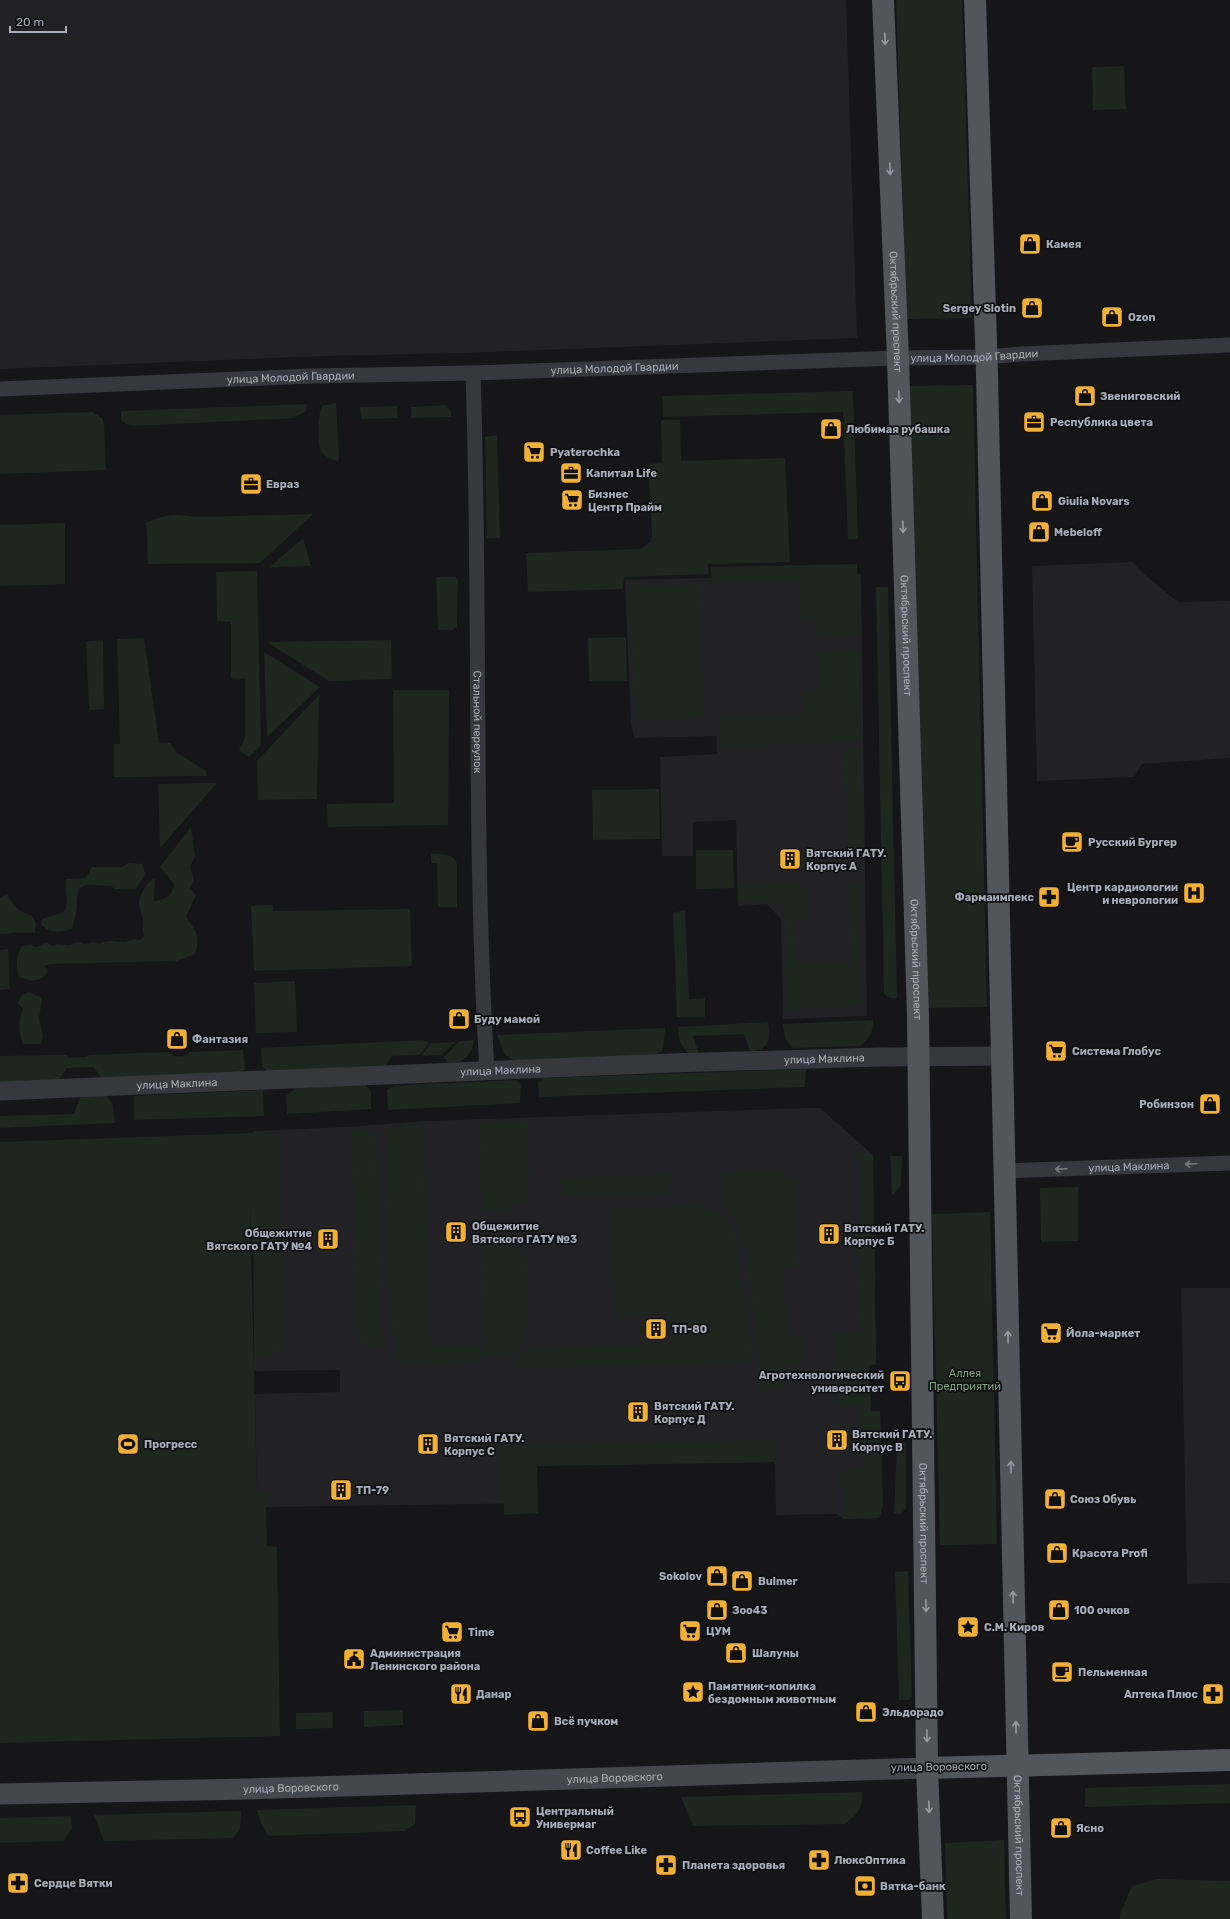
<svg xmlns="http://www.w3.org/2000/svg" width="1230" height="1919" font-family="Rubik,sans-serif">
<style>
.built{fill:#222225}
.green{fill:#1e261f}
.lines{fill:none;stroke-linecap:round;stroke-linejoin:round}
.minor{stroke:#37383d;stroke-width:15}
.tertiary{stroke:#37383d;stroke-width:19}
.secondary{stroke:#45474d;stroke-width:21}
.primary{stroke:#53555c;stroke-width:22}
.oneway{stroke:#979ba6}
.oneway2{stroke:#757881}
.labels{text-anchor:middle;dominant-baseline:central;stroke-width:3.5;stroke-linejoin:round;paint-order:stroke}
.poi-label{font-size:11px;font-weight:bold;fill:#a8adb8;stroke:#111113;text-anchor:start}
.street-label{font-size:11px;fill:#a8adb8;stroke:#111113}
.park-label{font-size:11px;fill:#7fa381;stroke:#111113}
</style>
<rect width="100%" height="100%" fill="#161618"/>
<g class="built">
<path d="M0,0h846l11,338 -396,15 -138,3 -323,13z"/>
<path d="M1132,562l12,12 34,28 52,-1v157l-88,6 -8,13 -97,4 -5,-215z"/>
<path d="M861,574l6,442 -84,3 -2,-100 -14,-15 -29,2 -2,-86 -43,2v34h-31l-2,-99 57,-3v-18l-82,2 -4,-13 -6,-145z"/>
<path d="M806,1108h14l53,47 3,209 -7,2 2,45h9l3,95 -4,12 -36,1 -5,-5 -62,1 -1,-53 -238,4 1,37 -270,4v-13h-11l-2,-100 85,-2v-22l-86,1 -1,-240 93,-4 81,-6z"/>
<path d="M1181,1288h49v295l-43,1z"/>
</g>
<g class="green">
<path d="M896,0h66l10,318 -65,1z"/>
<path d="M1124,66l2,43 -33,1 -1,-43z"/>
<path d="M973,385l14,622 -61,1 -18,-622z"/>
<path d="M853,391l5,148h-10l-5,-127 -180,5 -1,-21z"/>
<path d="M336,403l3,55 -1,3c-7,-1 -15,-5 -18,-12 -3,-9 -2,-35 2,-43z"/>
<path d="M307,404l-1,7 -12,7 -160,8 -8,-2 -5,-4v-9z"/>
<path d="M446,405l5,6v6l-40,1v-11z"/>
<path d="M397,406l1,12 -37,1 -1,-12z"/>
<path d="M92,412l10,6 2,6 2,46 -106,4v-59z"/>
<path d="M661,420h19l1,41 104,-3 5,104 -82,2v10l-84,3 -1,12 -95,3 -2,-39 114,-4 10,-7 2,-8 -4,-70 14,-1z"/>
<path d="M497,435l3,103h-13l-2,-101z"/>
<path d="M313,514l-53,49 -112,1 -2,-41c17,-8 29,-10 47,-6z"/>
<path d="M65,523v61l-65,2v-61z"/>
<path d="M303,538l8,28 -41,1z"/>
<path d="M857,564l1,71h-41v-16h-16l-2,-38 -87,2 -1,-16z"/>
<path d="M257,571l4,174 -12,12 -10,-7 6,-12v-59l-14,-1v-56l-14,-1 -1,-49z"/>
<path d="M436,577h19l3,3 -1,47 -5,3h-14z"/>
<path d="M698,584l4,134 -67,2 -4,-134z"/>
<path d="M876,587h12l9,411h-7l-6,-4z"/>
<path d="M626,637l1,44h-38l-1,-43z"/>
<path d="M144,638l15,105h11l7,10 29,18 1,5 -93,1v-33h6l-3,-105z"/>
<path d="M103,640l1,69 -15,1 -3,-69z"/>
<path d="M391,640l1,39 -63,2 -62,-39z"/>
<path d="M859,650l1,92 -140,4 -1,-28 81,-2c8,-11 3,-17 9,-26l11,-4 -1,-35z"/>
<path d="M264,652l56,35 -53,50z"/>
<path d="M393,690h56l-1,135 -120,2 -1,-23 67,-1z"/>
<path d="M319,695l-2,104 -59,1 -1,-39z"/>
<path d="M845,747h14l3,106h-14z"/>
<path d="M217,783l-57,65 -2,-64z"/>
<path d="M659,789l1,50 -67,1 -1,-50z"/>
<path d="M191,827l4,29 -5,11 4,13 -4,8 6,7 -10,22c10,13 15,20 9,37l-18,7 -127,3 -6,2 4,6c-9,11 -18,10 -30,4 -1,-11 -3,-21 4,-30l9,-1 5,2 10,-4 8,3 2,-2 13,1 9,-3 7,2 8,-2 7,2c9,-6 17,-1 26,-2 5,-2 7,-3 13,-2l5,-3c-1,-7 -2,-10 -1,-16 0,-5 -3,-11 -4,-16 0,-11 7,-22 16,-27l-1,23c12,-2 18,-4 20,-17l-14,-17z"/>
<path d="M696,850h37l1,38 -38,1z"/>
<path d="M431,854c11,0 21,-2 26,10v43h-19l-1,-44h-6z"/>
<path d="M128,863l15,1 2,11 -9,14h-21l-4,-3 -25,-1 -8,4 -2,25 -4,15c-12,3 -21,5 -31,-4l1,-6 22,-7c6,-11 0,-21 2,-33l20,-1 6,-11h30z"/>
<path d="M803,883v36l-9,1 2,44 54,-1 -3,-78 12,-1v122l-72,3 -2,-106 -47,-1v-17z"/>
<path d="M7,894c6,12 12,18 25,22l4,7 -1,10c-12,-2 -23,1 -35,1v-36z"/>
<path d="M273,905v6l137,-2 2,57 -158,5 -3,-65z"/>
<path d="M685,910l4,89 16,-1v19h-28l-4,-104z"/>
<path d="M8,949l2,40 -10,1v-40z"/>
<path d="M295,981l2,51 -41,1 -2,-50z"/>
<path d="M29,992l13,6 -3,21 4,17 -2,8h-18c-4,-9 -5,-27 0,-35l-5,-6 4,-8z"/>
<path d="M873,1020c0,12 -3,19 -14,26l-67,2 -7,-10 -2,-14z"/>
<path d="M768,1022c2,16 2,29 -18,29l-6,-17 -51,2 6,18h-10c-8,-8 -11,-15 -11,-27z"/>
<path d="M665,1028l-2,22 -7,5 -141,6 -10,-6 -8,-20z"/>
<path d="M422,1040l7,3 -9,12 -28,1 -7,10 -118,5 -5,-5 -1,-18z"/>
<path d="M474,1040c-1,15 -13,24 -26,24l-4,-7 16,-16z"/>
<path d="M455,1042l-14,13 -20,1 10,-13z"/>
<path d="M243,1050l2,19 -3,3 -139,7 -10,-12 -26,1 -8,11 -59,3v-26l66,-1 3,3 17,-1 3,-2 79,-3c7,6 15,6 22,0z"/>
<path d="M806,1069l-1,18 -266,10 -1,-15 6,-4z"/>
<path d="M516,1080l5,5 -1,18 -132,7 -1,-20 7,-4z"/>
<path d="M366,1085l5,7v17l-84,5 -1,-18 10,-8z"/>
<path d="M263,1090l1,26 -130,4v-24z"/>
<path d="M106,1094l7,11 2,18 -115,5v-12l74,-2 7,-19z"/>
<path d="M527,1120l2,58 -6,21 -14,12 -26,-1 -3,-87z"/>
<path d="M421,1124l8,222h54l5,10c-26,11 -60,7 -89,5l-4,-10 -9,-223z"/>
<path d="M364,1129l10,6 7,208 -10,5 -10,-3 -9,-215z"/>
<path d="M253,1133h22l8,202 -5,18 -21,5 -2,-99 -2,-2 -3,-49 7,286h11v13h-2l1,39 10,1 3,189 -280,7v-601z"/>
<path d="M858,1150l15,5 3,209 -7,2 2,45h9l3,95 -4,12 -36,1 -1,-49 20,-2 -1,-62 -24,-1 -1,-72h19l7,-3z"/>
<path d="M890,1156h12l-1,30 -9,9z"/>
<path d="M781,1170l15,11 -1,86h-10l-1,14 2,54 15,1v27l-16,1 -1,24 -23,1v-31l-19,-129 -3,-7 -13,-19v-30z"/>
<path d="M670,1174l-3,19 -102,2 -5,-18z"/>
<path d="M1078,1187v54l-37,1 -1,-54z"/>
<path d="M706,1206l16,11 12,16 17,121 -8,8 -225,6v-11l9,-8 145,-6 1,-30 -55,2 -5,-108z"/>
<path d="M990,1212l7,332 -57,1 -8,-331z"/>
<path d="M485,1246h30l11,15 1,31 -3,45 -16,19 -18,-2 -3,-10z"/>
<path d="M774,1439l1,23 -238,4 1,47 -34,2 -1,-68z"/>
<path d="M906,1442v66l-5,6h-7l3,-71z"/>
<path d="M908,1571l4,126 -4,3h-9l-4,-128z"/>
<path d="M403,1710v15l-39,2v-16z"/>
<path d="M333,1712v16l-37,1v-16z"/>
<path d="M1230,1784v19l-145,4v-19z"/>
<path d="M862,1792c1,17 -4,21 -17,32l-152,2 -12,-29z"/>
<path d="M416,1805l-1,19 -10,7 -137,5 -7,-13 -4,-13z"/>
<path d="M241,1811l-1,18 -7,9 -129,3 -10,-26z"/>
<path d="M71,1816l1,12 -8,13 -64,2v-25z"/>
<path d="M1004,1840l2,79h-59l-2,-76z"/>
<path d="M1157,1879l73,2v38h-110v-5l12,-28z"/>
</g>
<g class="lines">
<g class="minor">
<path id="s1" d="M473,373c8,233 0,466 14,698"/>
<path id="s2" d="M0,389l311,-13 162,-3 425,-15 88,-1 35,-3 209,-9"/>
<path id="s3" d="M1004,1171l226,-8"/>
</g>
<path class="tertiary" id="s4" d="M0,1091l672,-28 208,-6 122,-1"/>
<path class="secondary" id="s5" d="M0,1794l248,-5 679,-21"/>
<g class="primary">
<path id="s6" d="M883,0l15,358 20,659 9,751 6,151"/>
<path id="s7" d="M975,0l12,373 34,1546"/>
<path d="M927,1768l303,-8"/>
</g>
</g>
<defs><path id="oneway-shaft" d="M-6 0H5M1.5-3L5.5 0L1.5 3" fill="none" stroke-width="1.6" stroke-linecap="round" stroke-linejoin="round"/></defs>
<g class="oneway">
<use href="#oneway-shaft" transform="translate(885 39) rotate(88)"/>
<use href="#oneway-shaft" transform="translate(890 169) rotate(88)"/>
<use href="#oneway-shaft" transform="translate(899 397) rotate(88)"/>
<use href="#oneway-shaft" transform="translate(903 527) rotate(88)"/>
<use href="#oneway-shaft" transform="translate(1008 1337) rotate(-91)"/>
<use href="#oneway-shaft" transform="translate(1011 1467) rotate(-91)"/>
<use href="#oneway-shaft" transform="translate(1013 1597) rotate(-91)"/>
<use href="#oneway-shaft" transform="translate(926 1606) rotate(90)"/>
<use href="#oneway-shaft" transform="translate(1016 1727) rotate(-91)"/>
<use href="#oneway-shaft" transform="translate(927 1736) rotate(89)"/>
<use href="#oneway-shaft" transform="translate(929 1807) rotate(88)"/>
</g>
<g class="oneway2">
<use href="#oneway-shaft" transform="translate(1191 1164) rotate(178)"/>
<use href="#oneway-shaft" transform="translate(1061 1169) rotate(178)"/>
</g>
<defs>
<g id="shop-square" transform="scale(1.15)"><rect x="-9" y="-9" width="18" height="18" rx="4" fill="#f2b134" stroke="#111113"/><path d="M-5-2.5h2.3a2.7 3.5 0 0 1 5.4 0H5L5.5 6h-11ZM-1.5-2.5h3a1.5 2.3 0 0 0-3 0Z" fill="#111"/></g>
<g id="office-square" transform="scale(1.15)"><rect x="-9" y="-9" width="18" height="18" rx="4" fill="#f2b134" stroke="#111113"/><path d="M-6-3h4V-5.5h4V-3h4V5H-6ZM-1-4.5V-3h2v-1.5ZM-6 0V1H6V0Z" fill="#111"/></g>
<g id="supermarket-square" transform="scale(1.15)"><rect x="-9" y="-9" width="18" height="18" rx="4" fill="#f2b134" stroke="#111113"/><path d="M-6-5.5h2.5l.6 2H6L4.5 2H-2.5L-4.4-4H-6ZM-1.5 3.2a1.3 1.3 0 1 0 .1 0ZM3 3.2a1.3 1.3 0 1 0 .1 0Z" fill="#111"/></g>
<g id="cafe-square" transform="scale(1.15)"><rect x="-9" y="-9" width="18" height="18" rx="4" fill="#f2b134" stroke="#111113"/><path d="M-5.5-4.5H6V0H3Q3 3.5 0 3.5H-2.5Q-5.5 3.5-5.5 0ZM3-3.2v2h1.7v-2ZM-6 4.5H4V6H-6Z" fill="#111"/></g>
<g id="building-square" transform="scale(1.15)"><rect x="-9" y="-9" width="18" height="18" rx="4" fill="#f2b134" stroke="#111113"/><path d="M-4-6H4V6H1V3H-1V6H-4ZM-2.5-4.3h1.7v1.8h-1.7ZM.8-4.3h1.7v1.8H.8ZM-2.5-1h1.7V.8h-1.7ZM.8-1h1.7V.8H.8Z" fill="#111"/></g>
<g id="hospital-square" transform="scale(1.15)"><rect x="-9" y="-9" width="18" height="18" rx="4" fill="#f2b134" stroke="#111113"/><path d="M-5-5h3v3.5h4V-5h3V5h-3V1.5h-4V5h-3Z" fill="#111"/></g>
<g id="pharmacy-square" transform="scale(1.15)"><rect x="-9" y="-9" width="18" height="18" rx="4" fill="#f2b134" stroke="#111113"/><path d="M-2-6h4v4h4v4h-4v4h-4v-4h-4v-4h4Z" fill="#111"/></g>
<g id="bus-square" transform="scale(1.15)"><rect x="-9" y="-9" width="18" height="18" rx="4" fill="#f2b134" stroke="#111113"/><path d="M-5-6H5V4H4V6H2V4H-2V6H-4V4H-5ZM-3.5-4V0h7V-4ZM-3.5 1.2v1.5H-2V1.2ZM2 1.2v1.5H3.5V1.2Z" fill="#111"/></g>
<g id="stadium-square" transform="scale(1.15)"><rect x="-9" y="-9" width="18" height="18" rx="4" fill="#f2b134" stroke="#111113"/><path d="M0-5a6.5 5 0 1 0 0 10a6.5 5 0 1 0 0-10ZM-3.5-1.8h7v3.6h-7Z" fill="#111"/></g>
<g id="sight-square" transform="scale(1.15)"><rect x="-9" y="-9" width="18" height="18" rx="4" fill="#f2b134" stroke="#111113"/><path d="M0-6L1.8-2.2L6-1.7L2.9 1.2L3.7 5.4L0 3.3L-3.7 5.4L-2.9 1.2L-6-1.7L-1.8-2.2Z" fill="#111"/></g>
<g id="civic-square" transform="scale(1.15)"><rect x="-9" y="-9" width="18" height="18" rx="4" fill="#f2b134" stroke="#111113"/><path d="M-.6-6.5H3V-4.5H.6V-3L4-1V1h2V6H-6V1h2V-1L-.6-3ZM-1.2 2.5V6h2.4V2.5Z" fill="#111"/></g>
<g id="restaurant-square" transform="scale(1.15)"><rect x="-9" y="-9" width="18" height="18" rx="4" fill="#f2b134" stroke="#111113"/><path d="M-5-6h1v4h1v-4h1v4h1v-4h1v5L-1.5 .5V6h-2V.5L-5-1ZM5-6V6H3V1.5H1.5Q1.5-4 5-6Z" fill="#111"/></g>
<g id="bank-square" transform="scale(1.15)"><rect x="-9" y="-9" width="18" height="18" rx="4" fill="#f2b134" stroke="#111113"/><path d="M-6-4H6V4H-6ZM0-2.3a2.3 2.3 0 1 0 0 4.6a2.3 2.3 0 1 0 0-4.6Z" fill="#111"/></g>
</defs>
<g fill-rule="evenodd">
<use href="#shop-square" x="1030" y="244"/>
<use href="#shop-square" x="1032" y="308"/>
<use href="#shop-square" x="1112" y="317"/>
<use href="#shop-square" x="1085" y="396"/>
<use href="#office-square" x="1034" y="422"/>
<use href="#shop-square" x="831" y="429"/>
<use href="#supermarket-square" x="534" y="452"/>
<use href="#office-square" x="571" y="473"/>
<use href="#office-square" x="251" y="484"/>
<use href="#supermarket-square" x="572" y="500"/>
<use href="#shop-square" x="1042" y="501"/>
<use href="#shop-square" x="1039" y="532"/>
<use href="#cafe-square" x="1072" y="842"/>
<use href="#building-square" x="790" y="859"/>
<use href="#hospital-square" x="1194" y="893"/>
<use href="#pharmacy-square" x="1049" y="897"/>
<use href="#shop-square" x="459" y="1019"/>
<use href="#shop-square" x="177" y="1039"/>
<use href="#supermarket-square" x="1056" y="1051"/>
<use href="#shop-square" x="1210" y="1104"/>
<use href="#building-square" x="456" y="1232"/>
<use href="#building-square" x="829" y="1234"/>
<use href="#building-square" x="328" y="1239"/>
<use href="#building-square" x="656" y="1329"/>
<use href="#supermarket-square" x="1051" y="1333"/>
<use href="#bus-square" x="900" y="1381"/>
<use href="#building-square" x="638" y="1412"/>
<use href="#building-square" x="837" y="1440"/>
<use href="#stadium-square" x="128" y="1444"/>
<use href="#building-square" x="428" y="1444"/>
<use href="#building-square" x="341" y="1490"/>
<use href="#shop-square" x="1055" y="1499"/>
<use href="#shop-square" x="1057" y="1553"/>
<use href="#shop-square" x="717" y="1576"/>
<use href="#shop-square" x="742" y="1581"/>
<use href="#shop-square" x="717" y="1610"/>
<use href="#shop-square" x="1059" y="1610"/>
<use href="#sight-square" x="968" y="1627"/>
<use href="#supermarket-square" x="690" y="1631"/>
<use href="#supermarket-square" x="452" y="1632"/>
<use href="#shop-square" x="736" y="1653"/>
<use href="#civic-square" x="354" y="1659"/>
<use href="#cafe-square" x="1062" y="1672"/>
<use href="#sight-square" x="693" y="1692"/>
<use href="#restaurant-square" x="461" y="1694"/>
<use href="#pharmacy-square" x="1213" y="1694"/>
<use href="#shop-square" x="866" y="1712"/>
<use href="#shop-square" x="538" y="1721"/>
<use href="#bus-square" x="520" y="1817"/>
<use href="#shop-square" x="1061" y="1828"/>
<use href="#restaurant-square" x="571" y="1850"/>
<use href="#pharmacy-square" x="819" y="1860"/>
<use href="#pharmacy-square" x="666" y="1865"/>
<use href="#pharmacy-square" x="18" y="1883"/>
<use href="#bank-square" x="865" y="1886"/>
</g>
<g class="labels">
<g class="poi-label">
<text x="1046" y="244">Камея</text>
<text x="1016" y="308" text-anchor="end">Sergey Slotin</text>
<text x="1128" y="317">Ozon</text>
<text x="1100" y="396">Звениговский</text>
<text x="1050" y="422">Республика цвета</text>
<text x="846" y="429">Любимая рубашка</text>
<text x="550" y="452">Pyaterochka</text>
<text x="586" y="473">Капитал Life</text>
<text x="266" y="484">Евраз</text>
<text x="588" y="494">Бизнес<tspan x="588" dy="13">Центр Прайм</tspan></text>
<text x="1058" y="501">Giulia Novars</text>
<text x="1054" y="532">Mebeloff</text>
<text x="1088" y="842">Русский Бургер</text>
<text x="806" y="853">Вятский ГАТУ.<tspan x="806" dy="13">Корпус А</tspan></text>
<text x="1178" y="887" text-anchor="end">Центр кардиологии<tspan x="1178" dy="13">и неврологии</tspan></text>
<text x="1034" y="897" text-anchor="end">Фармаимпекс</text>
<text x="474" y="1019">Буду мамой</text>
<text x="192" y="1039">Фантазия</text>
<text x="1072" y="1051">Система Глобус</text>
<text x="1194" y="1104" text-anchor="end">Робинзон</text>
<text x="472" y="1226">Общежитие<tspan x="472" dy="13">Вятского ГАТУ №3</tspan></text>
<text x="844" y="1228">Вятский ГАТУ.<tspan x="844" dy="13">Корпус Б</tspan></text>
<text x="312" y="1233" text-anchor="end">Общежитие<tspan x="312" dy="13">Вятского ГАТУ №4</tspan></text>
<text x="672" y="1329">ТП-80</text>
<text x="1066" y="1333">Йола-маркет</text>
<text x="884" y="1375" text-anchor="end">Агротехнологический<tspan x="884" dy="13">университет</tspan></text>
<text x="654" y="1406">Вятский ГАТУ.<tspan x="654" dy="13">Корпус Д</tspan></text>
<text x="852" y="1434">Вятский ГАТУ.<tspan x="852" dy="13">Корпус В</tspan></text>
<text x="444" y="1438">Вятский ГАТУ.<tspan x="444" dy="13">Корпус С</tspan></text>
<text x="144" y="1444">Прогресс</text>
<text x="356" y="1490">ТП-79</text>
<text x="1070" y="1499">Союз Обувь</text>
<text x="1072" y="1553">Красота Profi</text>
<text x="702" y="1576" text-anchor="end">Sokolov</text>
<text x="758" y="1581">Bulmer</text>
<text x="732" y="1610">Зоо43</text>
<text x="1074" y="1610">100 очков</text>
<text x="984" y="1627">С.М. Киров</text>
<text x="706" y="1631">ЦУМ</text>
<text x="468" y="1632">Time</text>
<text x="370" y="1653">Администрация<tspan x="370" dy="13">Ленинского района</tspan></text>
<text x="752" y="1653">Шалуны</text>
<text x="1078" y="1672">Пельменная</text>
<text x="708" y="1686">Памятник-копилка<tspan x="708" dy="13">бездомным животным</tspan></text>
<text x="476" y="1694">Данар</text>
<text x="1198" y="1694" text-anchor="end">Аптека Плюс</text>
<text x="882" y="1712">Эльдорадо</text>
<text x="554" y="1721">Всё пучком</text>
<text x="536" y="1811">Центральный<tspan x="536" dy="13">Универмаг</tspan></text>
<text x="1076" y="1828">Ясно</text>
<text x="586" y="1850">Coffee Like</text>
<text x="834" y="1860">ЛюксОптика</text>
<text x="682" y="1865">Планета здоровья</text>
<text x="34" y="1883">Сердце Вятки</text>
<text x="880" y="1886">Вятка-банк</text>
</g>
<g class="street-label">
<text stroke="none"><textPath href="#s6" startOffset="312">Октябрьский проспект</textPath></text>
<text stroke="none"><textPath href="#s2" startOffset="975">улица Молодой Гвардии</textPath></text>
<text stroke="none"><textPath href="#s2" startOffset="615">улица Молодой Гвардии</textPath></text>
<text stroke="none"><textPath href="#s2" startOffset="291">улица Молодой Гвардии</textPath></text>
<text stroke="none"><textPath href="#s6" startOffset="636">Октябрьский проспект</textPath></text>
<text stroke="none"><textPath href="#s1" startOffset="349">Стальной переулок</textPath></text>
<text stroke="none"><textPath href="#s6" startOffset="960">Октябрьский проспект</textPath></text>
<text stroke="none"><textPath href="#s4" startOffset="825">улица Маклина</textPath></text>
<text stroke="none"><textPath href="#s4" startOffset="501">улица Маклина</textPath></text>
<text stroke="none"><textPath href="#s4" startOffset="177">улица Маклина</textPath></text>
<text stroke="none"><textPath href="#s3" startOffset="125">улица Маклина</textPath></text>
<text stroke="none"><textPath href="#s6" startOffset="1524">Октябрьский проспект</textPath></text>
<text transform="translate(939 1767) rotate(-1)">улица Воровского</text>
<text stroke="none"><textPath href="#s5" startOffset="615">улица Воровского</textPath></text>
<text stroke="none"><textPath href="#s5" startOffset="291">улица Воровского</textPath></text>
<text stroke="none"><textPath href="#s7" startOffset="1836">Октябрьский проспект</textPath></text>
</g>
<g class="park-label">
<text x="965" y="1373">Аллея<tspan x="965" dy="13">Предприятий</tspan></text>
</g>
</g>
<path d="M10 26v6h56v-6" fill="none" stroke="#a8adb8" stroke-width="2"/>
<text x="16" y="26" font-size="12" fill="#a8adb8" stroke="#111113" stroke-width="3" paint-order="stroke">20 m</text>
</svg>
